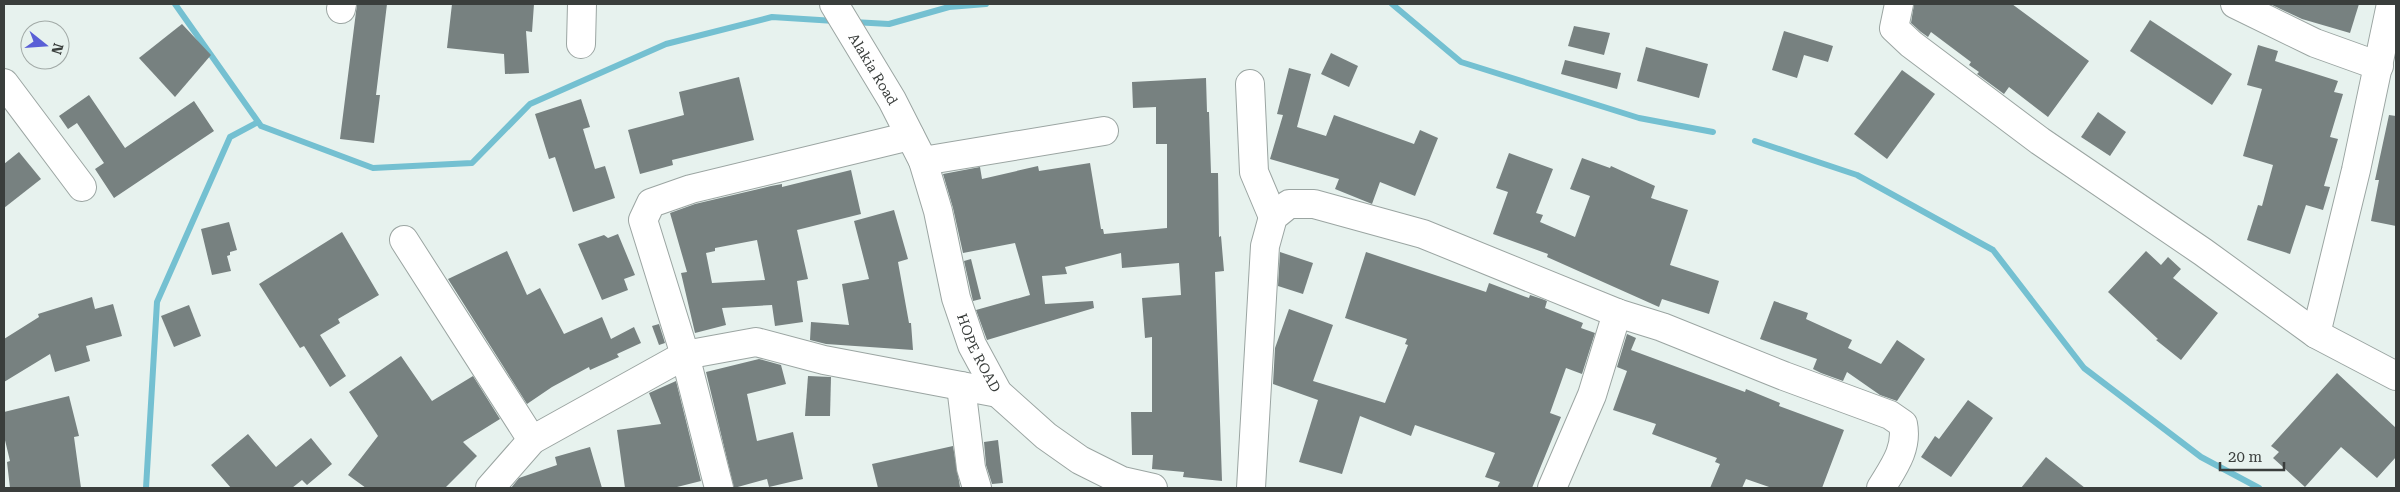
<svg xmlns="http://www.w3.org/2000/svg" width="2400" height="492" font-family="'Roboto Serif',serif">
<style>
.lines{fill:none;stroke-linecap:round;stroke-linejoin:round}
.stream{stroke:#74c0d1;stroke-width:6}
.building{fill:#778180;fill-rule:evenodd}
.minor-casing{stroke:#9ba5a2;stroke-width:30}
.minor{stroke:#fff;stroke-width:28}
.labels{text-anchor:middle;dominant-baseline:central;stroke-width:5;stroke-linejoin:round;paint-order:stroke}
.street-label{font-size:14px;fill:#3a3e3c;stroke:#e7f2ee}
</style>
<rect width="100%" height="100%" fill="#e7f2ee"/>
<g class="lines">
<g class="stream">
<path d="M175,4l86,122 112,42 99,-5 58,-59 136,-60 106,-27 63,4"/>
<path d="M1392,4l69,58 178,56 74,14"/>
<path d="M853,22l36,2 60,-17 37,-3"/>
<path d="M1755,141l102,34 136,75 91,118 117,89 58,31"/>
<path d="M146,488l11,-186 73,-165 28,-15"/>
</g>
</g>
<g class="building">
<path d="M357,4h30l-11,91h4l-6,48 -34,-4z"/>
<path d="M452,4h82l-2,28 -6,-1 3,42 -24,1 -1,-20 -57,-6z"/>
<path d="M1914,4h98l77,57 -41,56 -39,-30 -5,7 -27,-20 2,-2 -10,-7 2,-3 -40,-30 -3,5 -7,-5 -10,-9z"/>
<path d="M2270,4h89l-9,29 -48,-14z"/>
<path d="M2150,20l82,54 -20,31 -82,-54z"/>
<path d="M182,24l29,31 -36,42 -36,-39z"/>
<path d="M1574,26l36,7 -6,22 -36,-9z"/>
<path d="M1784,31l49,15 -5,16 -24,-7 -7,23 -25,-8z"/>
<path d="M2258,45l20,6 -3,10 63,20 -4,11 9,2 -13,43 8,2 -14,47 6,1 -7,23 -17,-5 -16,49 -43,-14 11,-35 4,1 11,-41 -30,-9 19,-67 -15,-4z"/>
<path d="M1646,47l62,17 -9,34 -62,-17z"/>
<path d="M1331,53l27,13 -9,21 -28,-13z"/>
<path d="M1565,60l56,13 -4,16 -56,-15z"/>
<path d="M1289,68l22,6 -14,53 29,9 8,-21 80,29 6,-14 18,8 -23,58 -35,-14 -8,22 -37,-15 4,-10 -69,-20 13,-44 -6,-1z"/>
<path d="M1902,70l33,24 -48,65 -33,-25z"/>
<path d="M739,77l15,63 -82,20 1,5 -33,9 -12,-44 56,-15 -5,-23z"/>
<path d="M1206,78l1,34h2l2,61h7l1,64 2,-1 3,35 -9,1 7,209 -39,-4 1,-5 -32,-3 1,-14h-21l-1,-43h21v-75l-7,1 -3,-40 39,-3 -2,-32 -57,5 -1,-15 -56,14 2,7 -25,2 3,28 48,-3 1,7 -107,32 -11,-30 54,-15 -15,-52 -52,10 -10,-45 -10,-34 37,-7 2,12 56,-13 1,5 51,-8 11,66h2l1,5 63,-6v-84h-11v-37l-23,1 -1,-26z"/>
<path d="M89,95l36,53 69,-47 20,30 -100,67 -19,-29 9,-6 -27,-40 -9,6 -9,-13z"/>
<path d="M581,99l9,28 -7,2 12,40 10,-3 10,32 -42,14 -18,-55 -6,2 -14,-45z"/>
<path d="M2098,112l28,20 -16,24 -29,-19z"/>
<path d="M2389,115l7,1v110l-25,-5 8,-41h-4z"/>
<path d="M19,152l22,27 -37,29v-44z"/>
<path d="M1509,153l44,16 -17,44 7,2 -3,7 35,15 15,-41 -20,-7 12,-31 28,10 1,-2 44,20 -4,12 37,12 -18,55 49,16 -10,33 -47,-15 -3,8 -112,-50 1,-3 -55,-20 15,-42 -12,-4z"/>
<path d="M851,170l10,44 -64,16 11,49 -11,2 6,41 -28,4 -3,-21 -50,3 4,17 -31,8 -14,-60 6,-1 -17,-59 25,-9 76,-18 11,-2v3zM757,240l8,40 -53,3 -6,-30 9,-2v-3z"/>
<path d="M894,210l14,49 -10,3 11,61h2l2,27 -87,-6 -16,-4 1,-18 38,3 -7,-41 27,-5 -15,-58z"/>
<path d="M229,222l8,28 -7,2v3l-3,1 4,15 -19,4 -11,-46z"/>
<path d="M342,232l37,63 -41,24 2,4 -20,12 26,41 -16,11 -26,-41 -4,2 -41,-64z"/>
<path d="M618,234l17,41 -11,4 4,11 -26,10 -24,-56 26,-9 4,3z"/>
<path d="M507,251l20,44 13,-7 24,46 38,-17 9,22 23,-12 7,16 -24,11 2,3 -29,13 -1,-3 -37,20 -25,17 -79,-125z"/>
<path d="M2146,251l15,14 7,-8 13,12 -8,9 45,35 -37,47 -25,-20 2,-1 -50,-47z"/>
<path d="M1280,252l33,11 -10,31 -25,-8z"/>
<path d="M1366,252l120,40 3,-9 40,15 1,-3 12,4 5,2 -2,7 38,15 -2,5 14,5 -13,41 -16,-6 -16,45 11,4 -29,71h-35l3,-6 -15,-5 10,-24 -80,-28 -4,11 -51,-20 -18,58 -43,-12 19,-62 -45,-16 2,-36 14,-39 44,16 -20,56 72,22 23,-58 -3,-1 2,-5 -62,-21z"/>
<path d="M971,259l10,40 -8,2 -9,-40z"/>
<path d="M92,297l3,12 18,-5 9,32 -36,10 4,15 -35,11 -5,-18 -46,28v-43l35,-22 -1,-3z"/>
<path d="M1774,301l34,12 -2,6 46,21 -4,8 33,16 16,-24 28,19 -28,42 -17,-6 -33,-23 -4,9 -22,-8 -8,-4 4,-10 -57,-20z"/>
<path d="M189,305l12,31 -27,11 -13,-31z"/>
<path d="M659,324l6,19 -6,2 -7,-19z"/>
<path d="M1627,334l9,4 -5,12 114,42 1,-3 34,14 -1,3 65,24 -22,58h-50l-26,-9 -4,9h-32l10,-24 -5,-2 2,-4 -65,-24 4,-10 -43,-14 14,-39 -10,-4z"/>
<path d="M401,356l31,45 41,-25 27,43 -37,23 14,14 -32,32h-79l-18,-13 30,-39 -29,-44z"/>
<path d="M759,359l22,6 5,19 -39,10 10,47 36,-9 10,47 -34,8 -2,-8 -33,9 -28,-116z"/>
<path d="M2337,373l59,55v29l-19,21 -36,-31 -36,40 -32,-29 6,-6 -8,-6z"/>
<path d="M808,376l23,1 -1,39h-25z"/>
<path d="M676,381l25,100 -28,7h-48l-8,-58 44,-6 -12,-31z"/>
<path d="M69,396l10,40 -5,1 7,51h-71l-3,-26 3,-1 -6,-25v-24z"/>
<path d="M1968,400l25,18 -42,59 -30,-20 14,-21 4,3z"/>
<path d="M248,434l28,33 35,-29 21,26 -25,21 -5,-5 -10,8h-61l-20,-23z"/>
<path d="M998,440l5,43 -11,1 -6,-19 -2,-23z"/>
<path d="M953,446l7,41 -82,1 -6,-24z"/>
<path d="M590,447l12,41h-91l8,-10 38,-13 -2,-8z"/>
<path d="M2046,457l39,31h-64z"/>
</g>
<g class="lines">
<g class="minor-casing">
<g id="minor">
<path id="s1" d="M834,4l58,96 31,61 15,50 18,87 16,47 26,48 48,43 34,24 42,21 31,7"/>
<path d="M1899,4l-5,24 17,16 129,97 163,111 113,82 80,42"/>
<path d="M2235,4l80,39 64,23"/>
<path d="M341,9l1,-5"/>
<path d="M581,44l1,-40"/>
<path d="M4,83l78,104"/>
<path d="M1250,84l4,88 19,45"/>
<path d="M923,161l181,-30"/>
<path d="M404,240l128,200"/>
<path d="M2316,334l40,-164 35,-166"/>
<path d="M961,386l10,82 6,20"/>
<path d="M490,488l42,-48 153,-85 71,-13 68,18 174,33"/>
<path d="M719,488l-34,-133 -42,-135 8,-17 40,-14 219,-53"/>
<path d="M1251,488l14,-242 8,-29 16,-13h25l109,30 194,79 45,14 122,49 106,39 13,9c5,25 -10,44 -22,64"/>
<path d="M1552,488l40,-93 25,-82"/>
</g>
</g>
<use href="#minor" class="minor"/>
</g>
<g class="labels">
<g class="street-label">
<text stroke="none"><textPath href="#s1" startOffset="76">Alakia Road</textPath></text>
<text stroke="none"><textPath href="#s1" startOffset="381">HOPE ROAD</textPath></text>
</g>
</g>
<rect width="2400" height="492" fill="none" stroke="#3a3e3c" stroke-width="10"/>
<g transform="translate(45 45) rotate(107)"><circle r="24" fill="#e7f2ee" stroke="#a2aaa7"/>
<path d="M0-4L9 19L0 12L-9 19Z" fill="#5a5fd6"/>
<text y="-8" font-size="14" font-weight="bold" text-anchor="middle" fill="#3a3e3c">N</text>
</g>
<path d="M2220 462v8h64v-8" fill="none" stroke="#3a3e3c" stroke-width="2.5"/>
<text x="2228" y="462" font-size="15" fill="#3a3e3c" stroke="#e7f2ee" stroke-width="4" paint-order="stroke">20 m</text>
</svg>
